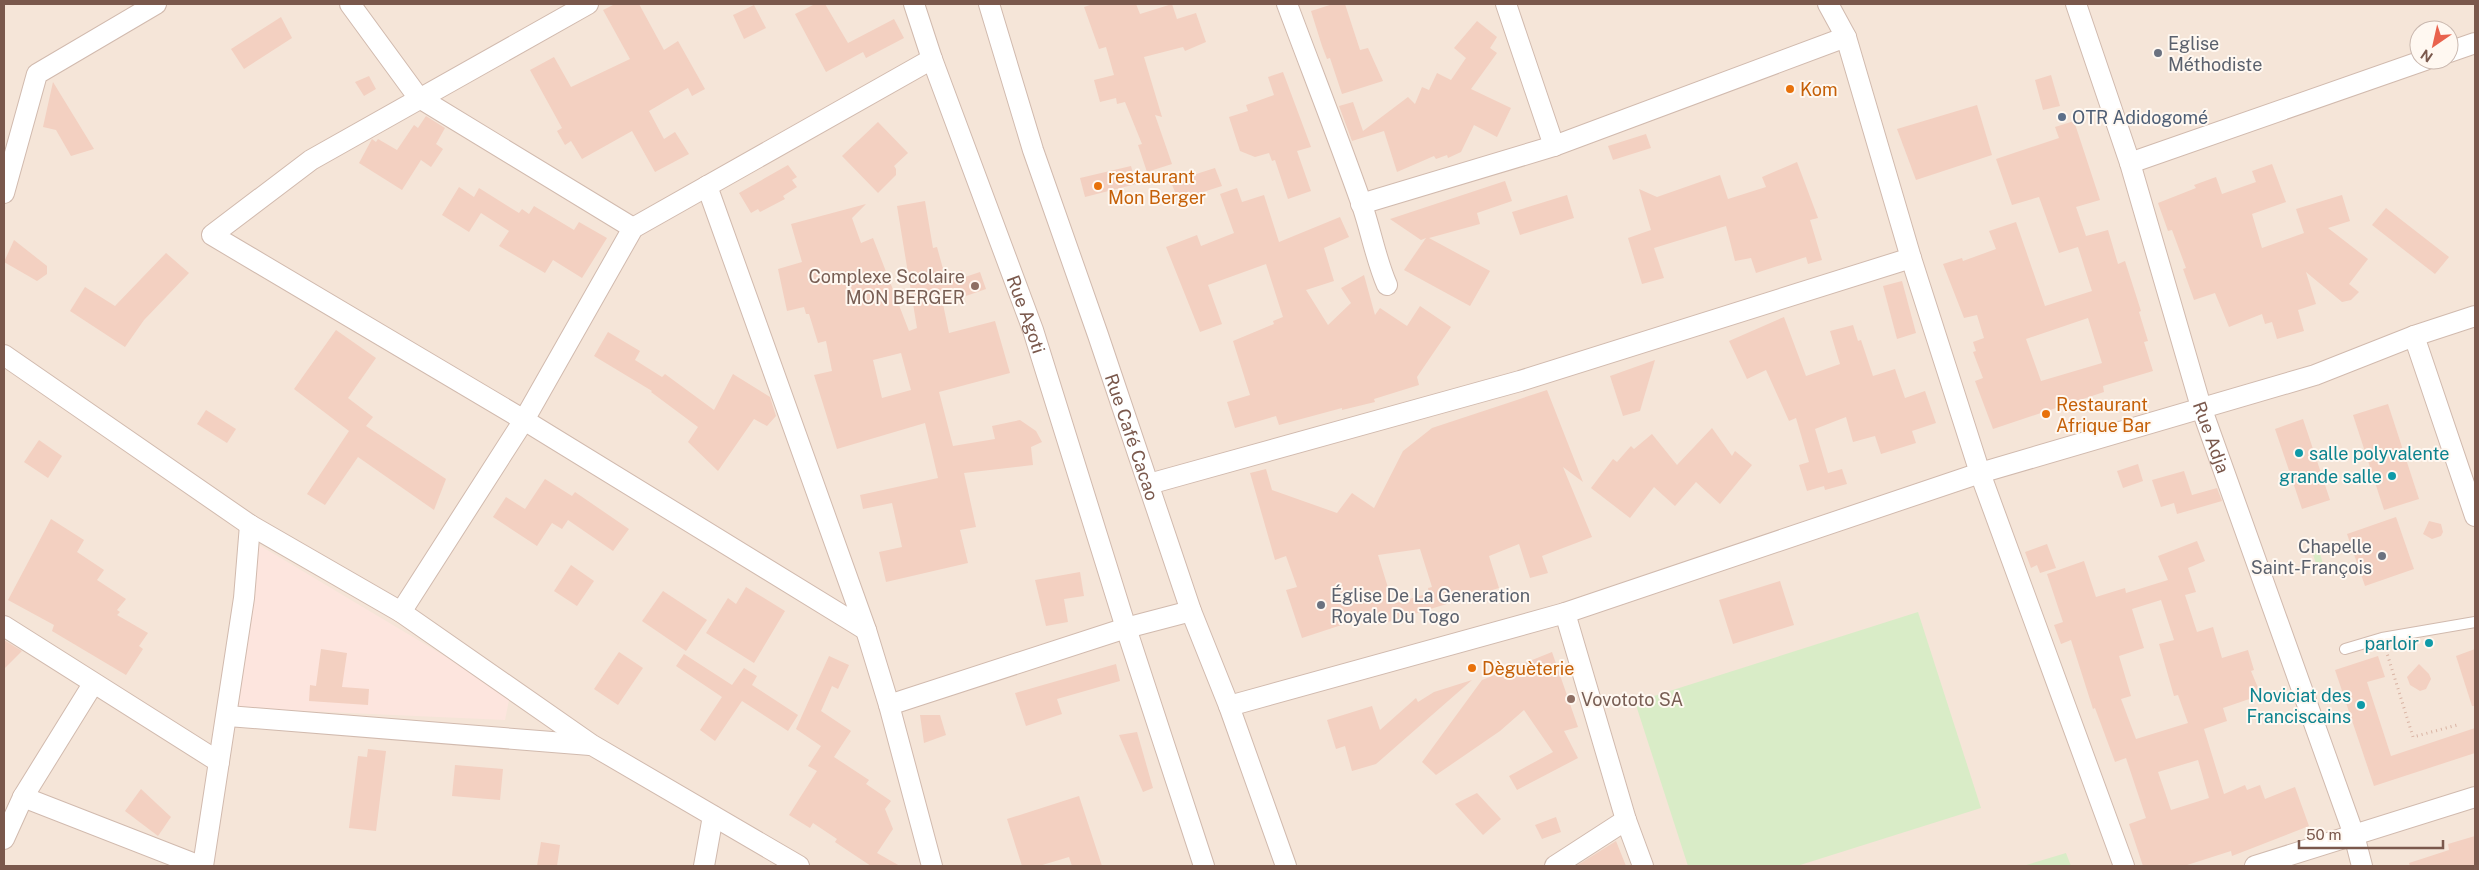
<svg xmlns="http://www.w3.org/2000/svg" width="2479" height="870" font-family="'Public Sans',sans-serif">
<style>
.residential{fill:#f5e5d8;fill-rule:evenodd}
.commercial{fill:#fde5de}
.green{fill:#d9ecc7}
.building{fill:#f3d0c1;fill-rule:evenodd}
.lines{fill:none;stroke-linecap:round;stroke-linejoin:round}
.service-casing{stroke:#d1baae;stroke-width:12}
.minor-casing{stroke:#d1baae;stroke-width:22}
.path{stroke:#d9b3a3;stroke-width:3;stroke-dasharray:1 4;stroke-linecap:butt}
.service{stroke:#fff;stroke-width:10}
.minor{stroke:#fff;stroke-width:20}
.worship-dot{fill:#6b7280;stroke:#fff8f1;stroke-width:2}
.food-dot{fill:#e8710a;stroke:#fff8f1;stroke-width:2}
.service-dot{fill:#5c6f8a;stroke:#fff8f1;stroke-width:2}
.education-dot{fill:#8d6e63;stroke:#fff8f1;stroke-width:2}
.culture-dot{fill:#0f9aa8;stroke:#fff8f1;stroke-width:2}
.labels{text-anchor:middle;dominant-baseline:central;stroke-width:4;stroke-linejoin:round;paint-order:stroke}
.worship-label{font-size:18px;fill:#5b616d;stroke:#fff8f1;text-anchor:start}
.food-label{font-size:18px;fill:#c56008;stroke:#fff8f1;text-anchor:start}
.service-label{font-size:18px;fill:#4e5e75;stroke:#fff8f1;text-anchor:start}
.education-label{font-size:18px;fill:#785e54;stroke:#fff8f1;text-anchor:end}
.street-label{font-size:18px;fill:#7a584c;stroke:#fff8f1}
.culture-label{font-size:18px;fill:#0d838f;stroke:#fff8f1;text-anchor:end}
</style>
<rect width="100%" height="100%" fill="#fdf4ea"/>
<path class="residential" d="M4,4h2471v862h-2471zM2419,30h30v30h-30z"/>
<path class="commercial" d="M259,545l251,150 -5,25 -269,-12z"/>
<g class="green">
<path d="M2316,540l10,34 -6,2 -11,-34z"/>
<path d="M1918,612l63,196 -184,58h-109l-53,-164z"/>
<path d="M2066,853l5,13h-48z"/>
</g>
<g class="building">
<path d="M615,4h24l25,46 14,-9 27,48 -13,7 -4,-8 -39,23 15,28 11,-7 14,22 -34,18 -23,-41 -50,28 -11,-18 -6,4 -8,-14 5,-3 -32,-58 24,-13 17,30 59,-28 -27,-49z"/>
<path d="M815,4h10l23,39 46,-24 10,19 -38,20 -3,-6 -37,20 -31,-58z"/>
<path d="M1093,4h43l4,10 32,-10 5,15 19,-6 10,29 -21,9 -2,-4 -39,10 18,60 -7,-2 17,49 -25,8 -9,-27 4,-1 -17,-42 -8,2 -1,-6 -16,4 -6,-22 20,-5 -8,-28 -7,2 -15,-42z"/>
<path d="M1333,4h12l15,46 8,-2 15,33 -41,13 -12,-36 -3,1 -5,-13 -11,-35z"/>
<path d="M754,5l12,23 -22,11 -11,-24z"/>
<path d="M281,17l11,21 -48,31 -13,-20z"/>
<path d="M1477,21l20,16 -7,11 7,5 -26,36 40,19 -14,29 -23,-12 -13,27 -13,6 -1,-3 -11,4 -2,-3 -37,16 -13,-41 -32,10 -13,-35 14,-4 10,29 45,-34 7,7 7,-17 7,3 8,-17 14,7 15,-22 -12,-10z"/>
<path d="M1283,72l28,75 -14,4 14,40 -23,8 -13,-39 -3,1 -3,-8 -14,4 -15,-6 -11,-34 19,-6 -2,-6 28,-10 -6,-18z"/>
<path d="M2051,75l9,31 -17,4 -8,-30z"/>
<path d="M369,76l7,13 -12,7 -9,-14z"/>
<path d="M53,82l41,67 -23,7 -15,-26 -13,-3z"/>
<path d="M1977,105l15,50 -76,25 -19,-51z"/>
<path d="M426,116l19,12 -9,16 7,5 -12,18 -10,-7 -19,30 -43,-27 13,-24 4,3 2,-3 19,11 17,-25 4,3z"/>
<path d="M2074,121l26,79 -24,7 10,29 22,-6 10,34 7,-3 16,50 -2,1 9,29 -4,1 9,29 -50,15 1,6 -111,37 -18,-48 8,-3 -10,-26 3,-1 -3,-9 11,-4 -7,-23 -13,3 -21,-54 19,-6 1,3 33,-12 -7,-18 27,-9 29,84 47,-15 -14,-44 -19,6 -20,-56 -27,8 -16,-46 63,-21 -4,-11zM2088,318l14,45 -61,18 -15,-42z"/>
<path d="M878,122l30,31 -14,13 2,3v6l-18,18 -36,-37z"/>
<path d="M1646,134l5,14 -38,12 -5,-14z"/>
<path d="M1797,162l21,56 -8,2 12,40 -14,4 -2,-7 -50,16 -5,-15 -16,3 -9,-35 -72,22 10,30 -22,6 -14,-46 23,-8 -12,-41 18,8 63,-22 8,24 38,-12 -4,-10z"/>
<path d="M2272,164l14,38 -34,12 10,34 42,-15 -8,-24 46,-14 8,26 -22,7 40,31 -19,25 10,8 -8,8 -9,2 -36,-30 10,32 -18,6 6,21 -27,8 -5,-17 -7,2 -3,-10 -33,13 -14,-34 -21,7 -11,-31 3,-1 -14,-38 -4,1 -10,-28 38,-15 -2,-3 22,-8 6,17 34,-12 -4,-11z"/>
<path d="M788,165l9,12 -5,3 5,7 -14,9 2,3 -25,13 -2,-3 -7,4 -12,-20z"/>
<path d="M1131,166l5,18 -51,13 -5,-19z"/>
<path d="M1215,168l7,18 -44,14 -7,-18z"/>
<path d="M1505,181l7,20 -35,12 3,11 -51,14 61,33 -20,35 -66,-36 22,-32 -5,2 -31,-21z"/>
<path d="M459,187l15,10 5,-9 40,25 3,-4 7,5 5,-8 40,24 5,-8 28,16 -25,40 -29,-18 -8,13 -46,-27 10,-15 -28,-18 -12,19 -27,-17z"/>
<path d="M1237,188l5,14 22,-7 15,47 61,-25 9,20 -25,11 10,33 -28,9 22,35 23,-22 -10,-15 23,-13 11,40 5,-7 27,18 13,-20 31,21 -34,50 2,8 -45,14 1,3 -33,8v-2l-63,17 -3,-9 -41,12 -8,-26 23,-7 -17,-54 41,-17 -1,-3 10,-4 -17,-53 -58,21 14,39 -22,8 -34,-85 31,-12 4,11 33,-13 -14,-39z"/>
<path d="M1567,195l7,23 -54,17 -8,-23z"/>
<path d="M925,201l8,47 4,-1 8,29 17,-6 3,7 15,-5 6,17 -43,15 6,29 46,-12 15,52 -71,19 14,54 42,-7 -3,-13 28,-6 16,11 6,11 -11,5 2,18 -69,8 12,54 -16,3 8,33 -82,19 -7,-30 23,-5 -10,-44 -29,6 -3,-14 78,-17 -13,-55 -88,26 -23,-74 18,-4 -6,-30 -8,2 -9,-29h-3l-2,-7 -17,4 -9,-42 24,-7 -11,-38 75,-20 -14,14 9,25 12,-5 36,93 8,-3 -20,-122zM901,353l10,37 -29,8 -9,-38z"/>
<path d="M2386,208l63,49 -14,17 -63,-49z"/>
<path d="M14,240l33,26v8l-10,7 -33,-19z"/>
<path d="M166,253l23,20 -45,47 -19,27 -55,-36 15,-24 30,19z"/>
<path d="M1902,281l14,52 -19,6 -14,-53z"/>
<path d="M1784,317l22,59 34,-12 -10,-33 23,-6 5,16 3,-1 12,36 22,-7 10,29 20,-7 11,32 -24,8 4,12 -35,11 -6,-18 -22,6 -7,-25 -31,12 13,44 14,-4 5,15 -22,6 -1,-4 -17,5 -8,-26 10,-3 -13,-44 -7,3 -23,-51 -19,9 -18,-38z"/>
<path d="M336,330l40,28 -28,40 25,19 -7,9 80,53 -12,31 -76,-53 -33,48 -18,-11 42,-63 -55,-42z"/>
<path d="M608,332l32,19 -5,9 27,17 3,-3 49,36 19,-36 37,23 6,19 -9,10 -13,-7 -36,52 -30,-29 10,-15 -47,-35 1,-1 -58,-35z"/>
<path d="M1655,360l-15,51 -17,5 -13,-40z"/>
<path d="M1547,390l36,92 -20,-15 29,70 -50,19 6,17 -18,5 -11,-34 -30,12 10,32 -121,37 -3,-11 -73,24 -16,-48 11,-3 -11,-31 -11,4 -25,-87 16,-4 6,21 65,23 15,-20 22,15 29,-57 29,-23zM1420,549l12,38 -4,1 1,5 -36,11 -15,-49z"/>
<path d="M2388,404l31,95 -35,11 -31,-95z"/>
<path d="M206,410l30,19 -9,14 -30,-19z"/>
<path d="M2303,419l27,81 -28,9 -27,-80z"/>
<path d="M1712,428l20,28 3,-5 17,14 -32,39 -24,-22 -21,24 -21,-19 -24,31 -39,-30 22,-29 4,3 14,-16 3,3 18,-15 25,31z"/>
<path d="M39,440l23,16 -14,22 -24,-16z"/>
<path d="M2138,464l5,17 -20,7 -6,-17z"/>
<path d="M2184,471l8,24 25,-7 5,13 -45,13 -3,-11 -13,4 -9,-27z"/>
<path d="M545,479l27,17 3,-4 54,37 -16,22 -45,-31 -6,9 -10,-6 -15,23 -44,-29 13,-20 19,12z"/>
<path d="M2396,517l18,52 -49,17 -18,-52z"/>
<path d="M51,519l33,21 -7,12 27,18 -7,10 29,19 -9,11 3,2 -3,3 31,18 -9,13 4,3 -17,26 -74,-44 2,-6 -46,-25z"/>
<path d="M2429,521l12,3 2,8 -2,4 -9,3 -9,-5z"/>
<path d="M2197,541l8,20 -17,7 8,24 -11,3 12,37 16,-5 9,31 26,-8 6,20 -3,1 10,24 -38,13 4,13 -23,8 20,65 21,-9 2,5 13,-5 5,14 30,-12 14,39 -77,30 -1,-5 -47,15h-41l-14,-42 17,-6 -20,-60 -11,4 -20,-54 -2,1 -22,-69 -10,4 -7,-19 9,-3 -16,-48 37,-13 12,36 29,-9 1,5 42,-13 -10,-24zM2161,600l13,40 -15,4 15,52 4,-1 10,28 -52,16 -15,-40 10,-3 -12,-40 25,-8 -12,-39zM2198,760l11,38 -38,12 -13,-38z"/>
<path d="M2047,544l9,24 -16,5 -3,-8 -6,3 -6,-16z"/>
<path d="M571,565l23,16 -17,25 -23,-15z"/>
<path d="M1080,572l4,24 -20,3 4,23 -22,4 -11,-46z"/>
<path d="M1780,581l14,44 -61,19 -14,-44z"/>
<path d="M746,587l39,24 -31,52 -48,-30 22,-35 8,6z"/>
<path d="M663,591l44,29 -21,31 -44,-30z"/>
<path d="M4,640l18,11 -18,18z"/>
<path d="M321,649l26,4 -5,34 27,2 -1,16 -59,-4 1,-16 6,1z"/>
<path d="M2475,649v57h-3l-16,-50z"/>
<path d="M619,652l24,16 -25,37 -24,-16z"/>
<path d="M1552,652l26,75 -14,4 14,27 -61,32 -8,-14 44,-24 -29,-42 -24,21 -64,44 -14,-13 60,-82z"/>
<path d="M684,654l48,31 12,-17 13,8 -5,9 46,30 -10,16 -46,-30 -27,40 -15,-11 22,-33 -46,-31z"/>
<path d="M829,656l20,9 -11,24 -6,-3 -11,25 30,20 -17,26 35,23 -3,4 25,17 -6,8 8,20 -16,24 23,13h-29l-36,-24 2,-3 -24,-16 -3,5 -21,-13 28,-44 -9,-5 13,-20 -25,-17z"/>
<path d="M2378,656l7,21 -18,5 24,74 84,-28v25l-101,33 -39,-116z"/>
<path d="M1116,664l4,17 -63,18 5,15 -36,12 -11,-33z"/>
<path d="M2419,664l10,10 2,5 -5,10 -6,2 -10,-6 -3,-8z"/>
<path d="M1472,680l-96,84 -24,7 -7,-25 -9,3 -9,-29 45,-14 8,24 36,-32 2,4 16,-10z"/>
<path d="M920,715h20l6,20 -22,8z"/>
<path d="M1137,732l16,56 -10,4 -24,-57z"/>
<path d="M368,749l18,2 -10,80 -27,-3 9,-72 9,1z"/>
<path d="M455,765l48,4 -3,31 -48,-4z"/>
<path d="M141,789l30,28 -13,19 -33,-25z"/>
<path d="M1477,793l24,26 -18,16 -28,-31z"/>
<path d="M1079,796l23,70h-30l-3,-9 -30,9h-17l-15,-47z"/>
<path d="M1556,817l5,15 -19,7 -7,-14z"/>
<path d="M2475,836v30h-65l-1,-3 40,-13 -1,-6z"/>
<path d="M1616,841l10,25h-50z"/>
<path d="M541,842l19,3 -3,21h-20z"/>
</g>
<g class="lines">
<g class="service-casing">
<path id="service" d="M2345,649l37,-11 93,-16"/>
</g>
<g class="minor-casing">
<g id="minor">
<path d="M350,4l68,93 215,131"/>
<path d="M588,4l-277,156 -99,75 312,185 342,210"/>
<path id="s1" d="M914,4l18,55 101,271 93,298 78,238"/>
<path id="s2" d="M989,4l44,146 65,185 93,276 38,95 57,160"/>
<path d="M1287,4c25,67 51,133 75,201 9,26 14,55 25,80"/>
<path d="M1506,4l48,142"/>
<path d="M1828,4l18,33 65,221 69,215 144,393"/>
<path id="s3" d="M2076,4l54,159 71,244 153,428 8,31"/>
<path d="M2449,52l26,-9"/>
<path d="M2130,163l295,-103"/>
<path d="M707,186l159,444 23,75 43,161"/>
<path d="M4,193l33,-119 119,-70"/>
<path d="M1361,204l193,-58 292,-109"/>
<path d="M2414,336l61,180"/>
<path d="M4,355l246,170 151,87 191,133 207,121"/>
<path d="M1149,484l371,-103 391,-123"/>
<path d="M401,612l123,-192 109,-192 299,-169"/>
<path d="M1565,613l61,207 17,46"/>
<path d="M4,626l215,136"/>
<path d="M889,705l237,-77 65,-17"/>
<path d="M1229,706l336,-93 415,-140 335,-98 99,-39 61,-20"/>
<path d="M228,716l362,29"/>
<path d="M23,797l177,69"/>
<path d="M4,839l19,-42 70,-113"/>
<path d="M203,866l41,-268 6,-73"/>
<path d="M704,866l9,-50"/>
<path d="M1555,866l71,-46"/>
<path d="M2255,866l220,-69"/>
</g>
</g>
<path class="path" d="M2386,650l27,87 44,-12"/>
<use href="#service" class="service"/>
<use href="#minor" class="minor"/>
</g>
<g class="worship-dot">
<circle cx="2158" cy="53" r="5"/>
<circle cx="2382" cy="556" r="5"/>
<circle cx="1321" cy="605" r="5"/>
</g>
<g class="food-dot">
<circle cx="1790" cy="89" r="5"/>
<circle cx="1098" cy="186" r="5"/>
<circle cx="2046" cy="414" r="5"/>
<circle cx="1472" cy="668" r="5"/>
</g>
<circle class="service-dot" cx="2062" cy="117" r="5"/>
<g class="education-dot">
<circle cx="975" cy="286" r="5"/>
<circle cx="1571" cy="699" r="5"/>
</g>
<g class="culture-dot">
<circle cx="2299" cy="453" r="5"/>
<circle cx="2392" cy="476" r="5"/>
<circle cx="2429" cy="643" r="5"/>
<circle cx="2361" cy="705" r="5"/>
</g>
<g class="labels">
<g class="worship-label">
<text x="2168" y="43">Eglise<tspan x="2168" dy="21">Méthodiste</tspan></text>
<text x="2372" y="546" text-anchor="end">Chapelle<tspan x="2372" dy="21">Saint-François</tspan></text>
<text x="1331" y="595">Église De La Generation<tspan x="1331" dy="21">Royale Du Togo</tspan></text>
</g>
<g class="food-label">
<text x="1800" y="89">Kom</text>
<text x="1108" y="176">restaurant<tspan x="1108" dy="21">Mon Berger</tspan></text>
<text x="2056" y="404">Restaurant<tspan x="2056" dy="21">Afrique Bar</tspan></text>
<text x="1482" y="668">Dèguèterie</text>
</g>
<g class="service-label">
<text x="2072" y="117">OTR Adidogomé</text>
</g>
<g class="education-label">
<text x="965" y="276">Complexe Scolaire<tspan x="965" dy="21">MON BERGER</tspan></text>
<text x="1581" y="699" text-anchor="start">Vovototo SA</text>
</g>
<g class="street-label">
<text stroke="none"><textPath href="#s1" startOffset="330">Rue Agoti</textPath></text>
<text stroke="none"><textPath href="#s2" startOffset="456">Rue Café Cacao</textPath></text>
<text stroke="none"><textPath href="#s3" startOffset="454">Rue Adja</textPath></text>
</g>
<g class="culture-label">
<text x="2309" y="453" text-anchor="start">salle polyvalente</text>
<text x="2382" y="476">grande salle</text>
<text x="2419" y="643">parloir</text>
<text x="2351" y="695">Noviciat des<tspan x="2351" dy="21">Franciscains</tspan></text>
</g>
</g>
<rect width="2479" height="870" fill="none" stroke="#7a584c" stroke-width="10"/>
<g transform="translate(2434 45) rotate(214)"><circle r="24" fill="#fff8f1" stroke="#cab8af"/>
<path d="M0-4L9 19L0 12L-9 19Z" fill="#e9624d"/>
<text y="-8" font-size="14" font-weight="bold" text-anchor="middle" fill="#7a584c">N</text>
</g>
<path d="M2299 840v8h144v-8" fill="none" stroke="#7a584c" stroke-width="2.5"/>
<text x="2306" y="840" font-size="15" fill="#7a584c" stroke="#fff8f1" stroke-width="4" paint-order="stroke">50 m</text>
</svg>
